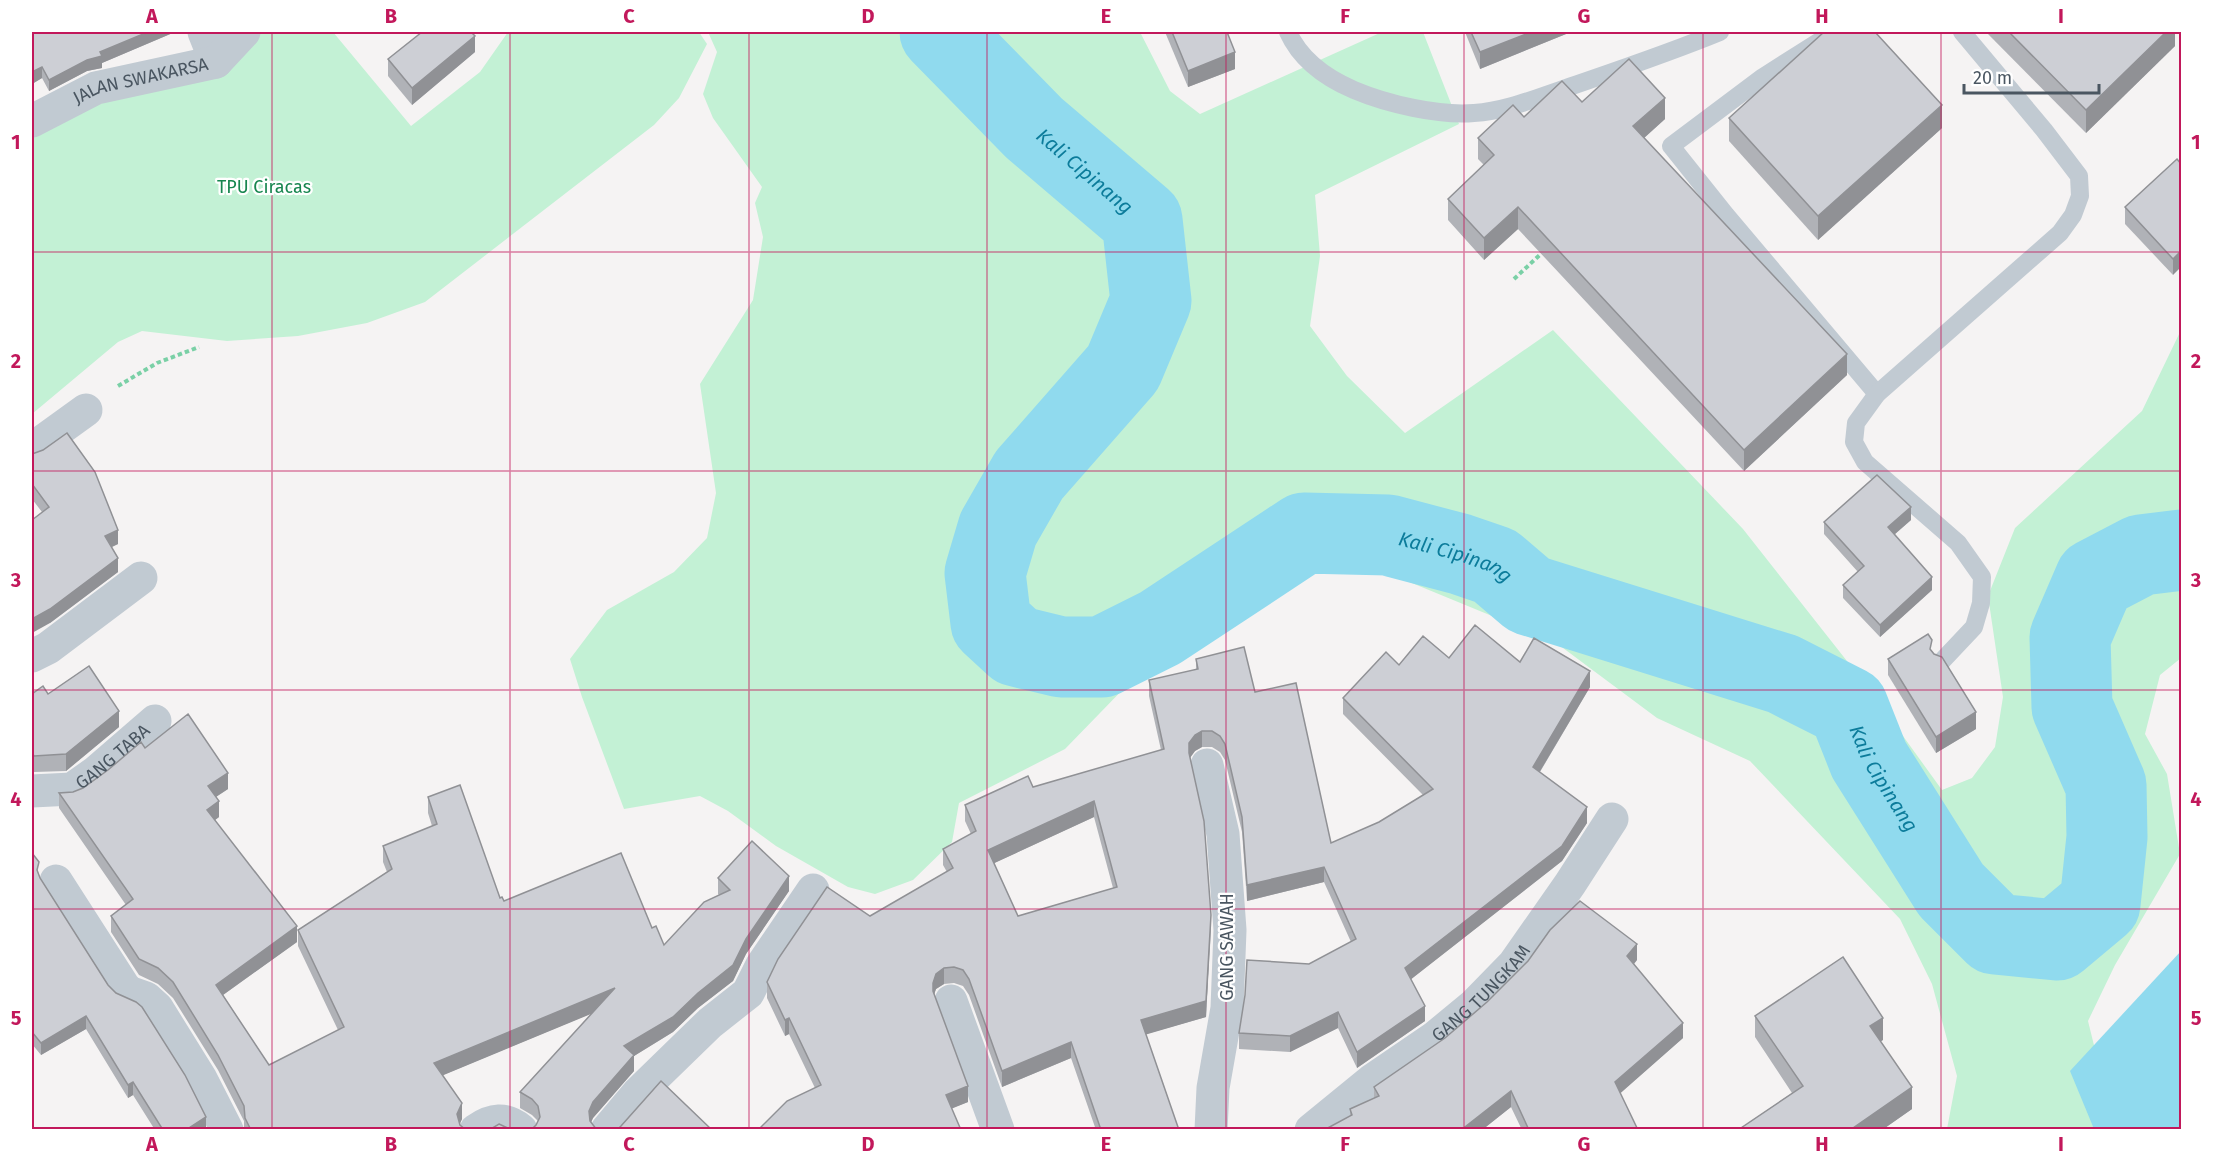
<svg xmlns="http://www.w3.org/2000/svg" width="2213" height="1161" font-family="'Fira Sans',sans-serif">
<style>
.green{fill:#c3f1d5}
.water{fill:#90daee}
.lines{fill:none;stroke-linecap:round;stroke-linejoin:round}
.river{stroke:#90daee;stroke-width:81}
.path{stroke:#7ad0a6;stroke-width:4;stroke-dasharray:4.5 3;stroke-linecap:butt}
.service{stroke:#c1cad2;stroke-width:18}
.minor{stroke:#c1cad2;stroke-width:33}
.wall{fill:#b0b2b7;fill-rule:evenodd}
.shaded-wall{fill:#909195}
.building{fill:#cdcfd5;stroke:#909195;stroke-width:1.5;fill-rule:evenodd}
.grid{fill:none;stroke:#c2185b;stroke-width:1.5;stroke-opacity:0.55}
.labels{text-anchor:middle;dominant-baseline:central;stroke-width:4.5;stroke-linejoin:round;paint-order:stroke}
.street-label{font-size:18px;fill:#4a5661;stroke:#fff}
.park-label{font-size:18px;fill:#17864f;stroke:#fff}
.water-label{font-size:20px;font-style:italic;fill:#0c7c9b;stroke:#fff}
.neatline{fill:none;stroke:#c2185b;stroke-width:2}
.grid-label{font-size:20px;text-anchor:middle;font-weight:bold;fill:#c2185b}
</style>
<rect width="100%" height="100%" fill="#f5f3f3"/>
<g class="green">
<path d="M242,32h91l78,94 69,-54 28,-40h191l8,12 -28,54 -25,27 -229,177 -58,21 -69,13 -71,5 -85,-10 -24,11 -86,72v-289z"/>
<path d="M708,32h432l30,59 30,23 182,-82h41l36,92 -144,71 5,61 -10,70 37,50 58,57 148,-103 190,199 126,160 73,101 30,-12 23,-31 8,-50 -15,-101 27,-68 127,-117 39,-81v328l-21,17 -15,59 22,40 13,80 -65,111 -27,56 21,85 13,23h-175l10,-53 -25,-92 -32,-65 -150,-158 -93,-43 -102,-76 -199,-82 -68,20 -51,38 -103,60 -69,71 -106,54 -7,39 -39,38 -38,14 -27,-7 -72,-41 -48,-35 -28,-15 -76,13 -42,-112 -12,-38 37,-49 67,-38 33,-34 9,-45 -16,-109 53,-84 10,-63 -8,-34 7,-16 -49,-69 -10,-24 14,-42z"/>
</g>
<path class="water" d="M2181,951v178h-87l-24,-58z"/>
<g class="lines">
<path class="river" id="s1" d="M940,32l94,96 108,92 9,81 -28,67 -94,107 -31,54 -13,44 6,50 25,23 45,11h41l58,-29 144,-95 84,2 72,19 35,12 34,29 254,79 65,33 21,53 82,130 44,44 62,6 43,-36 7,-67 -1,-52 -34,-78 -2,-70 25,-58 46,-24 41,-5"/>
<g class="path">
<path d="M1514,279l30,-28"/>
<path d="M118,386l39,-23 42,-16"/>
</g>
<g class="service">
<path d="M1288,32c13,29 38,46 66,58 33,14 85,26 120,23 32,-2 62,-15 92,-25 52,-18 103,-35 154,-56"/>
<path d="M1834,32l-71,45 -92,69 55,69 151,179"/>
<path d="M1941,662l33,-35 7,-24 1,-26 -24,-34 -93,-81 -11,-20 2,-19 21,-29 183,-161 13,-18 7,-19 -1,-20 -35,-46 -82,-98"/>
</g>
<g class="minor">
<path d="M204,32l12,30"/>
<path id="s2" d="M32,121l64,-33 120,-26 28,-30"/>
<path d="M32,449l54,-39"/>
<path d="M32,656l16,-8 93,-70"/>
<path d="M1207,765l16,69 7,96 -3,78 -14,80 -2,42"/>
<path id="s3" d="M32,791l40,-2 24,-17 59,-51"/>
<path d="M56,881l68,106 5,5 17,6 11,10 44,71 26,51"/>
<path d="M951,1001l47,129"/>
<path d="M476,1130c16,-11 29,-13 45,0"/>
<path d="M607,1130l32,-38 71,-69 38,-30 14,-28 51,-75"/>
<path id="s4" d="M1311,1130l60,-49 63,-43 40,-33 40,-41 56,-80 42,-65"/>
</g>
</g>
<g class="wall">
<path d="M32,32h143l-73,31v5l-15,3 -38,20 -7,-13 -10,6z"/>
<path d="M1165,32h62l8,37 -47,18z"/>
<path d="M1465,32h106l-91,37z"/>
<path d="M1986,32h189v14l-89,87z"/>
<path d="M475,52l-63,53 -24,-29v-17z"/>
<path d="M1582,102l83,17 -21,19 203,237 -103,96 -226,-242 -34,31 -36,-40v-21l36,-34 -6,-6v-21l46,-21z"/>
<path d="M1729,118l213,10 -124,112 -89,-99z"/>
<path d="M2181,164l-8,111 -48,-51v-17z"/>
<path d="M32,454l86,90 -6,3 6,25 -68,51 -8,-111 -10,-13z"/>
<path d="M1911,520l-17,15 38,55 -52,47 -37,-39v-13l15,-13 -34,-38v-12z"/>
<path d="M1932,651l44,78 -40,24 -48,-78v-16z"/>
<path d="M1449,658l71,4 70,25 -50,85 47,51 -25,38 -151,118 14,42 -68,47 -19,-40 -48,24 -51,-3v-16l70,-69 42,-22 -27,-60 -77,19 -5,-69 -17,-72 -5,-8 -8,-5h-10l-7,4 -5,7 21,172 -5,87 -60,17 33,96h-83l-25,-72 -69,29 -33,-92 -6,-9 -9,-3 -10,1 -8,5 -2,5 34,108 -16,6 -137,-20 -26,-54 -4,2 -18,-38v-16l103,-66 77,-44 -4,-7v-16l28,-15 -6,-13v-16l68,-18 128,-37 -12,-54v-16l47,-10v-11l59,33 76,151 48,-21 44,-27 -80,-81v-16l56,-33zM1094,817l19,71 -95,28 -24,-53z"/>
<path d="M32,694h16l71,33 -53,44 -32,1 -2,-3z"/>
<path d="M145,748l83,41 -12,8 3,20 -4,3 82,122 -74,53 46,70 69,-35 -40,-84v-16l89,-58 -4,-10v-16l49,-20 -4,-13v-16l72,101 4,3 148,27 12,17 55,-50 -1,-1v-16l71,13 -43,63 -13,27 -35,27 -25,24 -39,24v15l-41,47 -2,4 -55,3 2,-4 -6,-6 -12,-7v-16l72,-79 -149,62 19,44 -2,4v2l6,5h-222v-9l-26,-51 -45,-72 -15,-14 -19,-9 -28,-43v-16l15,-11 -67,-97v-15l14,-1 10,-4z"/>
<path d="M32,853l8,25 68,107 98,145h-51l-22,-35 -5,3 -42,-69 -45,26 -9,-11z"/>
<path d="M1637,960l-3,4 49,74 -63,55 18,37h-116l-11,-23 -29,23h-158l26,-14v-7l24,-11v-11z"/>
<path d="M1755,1016l128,24 -3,1 32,68 -30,21h-144l54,-37 -37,-56z"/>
</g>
<g class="shaded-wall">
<path d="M148,32h27l-73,31v5l-15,3 -38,20v-11l51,-28z"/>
<path d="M1531,32h40l-91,37v-17z"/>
<path d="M2166,32h9v14l-89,87v-23z"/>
<path d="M475,36v16l-63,53v-17z"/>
<path d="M1235,52v17l-47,18v-16z"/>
<path d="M42,67v11l-10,6v-12z"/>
<path d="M1665,98v21l-32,29v-22z"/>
<path d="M1942,105v23l-124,112v-24z"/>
<path d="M1518,207v22l-34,31v-22z"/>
<path d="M2181,251v16l-8,8v-16z"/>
<path d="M1847,354v21l-103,96v-21z"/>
<path d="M1911,507v13l-23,20v-13z"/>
<path d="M118,530v14l-13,6v-14z"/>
<path d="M118,558v14l-68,51 -18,10v-14z"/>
<path d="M1932,577v13l-52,47v-12z"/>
<path d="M1590,671v16l-57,96v-16z"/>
<path d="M119,711v16l-53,44v-17z"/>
<path d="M1976,712v17l-40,24v-16z"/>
<path d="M1202,731v16l-7,4 -6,8v-16l6,-8z"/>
<path d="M228,773v16l-20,13v-16z"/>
<path d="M219,801v16l-12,9v-16z"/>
<path d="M1094,801v16l-106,49v-16z"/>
<path d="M1587,807v16l-25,38 -157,123v-16z"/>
<path d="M1324,867v15l-77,19v-16z"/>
<path d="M789,876v15l-43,63 -13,27 -35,27 -25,24 -39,24v15l-41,47 -4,9v-16l4,-9 31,-56 122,-107z"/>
<path d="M1211,915l-5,102 -65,19v-16z"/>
<path d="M297,926v16l-81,58v-15z"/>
<path d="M1637,944v16l-10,12v-16z"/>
<path d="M944,968v16l-8,5 -3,9v-15l3,-9z"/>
<path d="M615,988v16l-181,75v-16z"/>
<path d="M1425,1006v15l-68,47v-16z"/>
<path d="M1338,1012v16l-48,24v-16z"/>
<path d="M86,1016v13l-45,26v-12z"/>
<path d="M789,1018v16l-4,2v-16z"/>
<path d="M1883,1018v22l-13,8v-22z"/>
<path d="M1683,1023v15l-68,60v-16z"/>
<path d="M1071,1042v16l-69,29v-16z"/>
<path d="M133,1082v13l-5,3v-13z"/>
<path d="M968,1086v16l-22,9v-16z"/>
<path d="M1912,1087v22l-30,21h-32z"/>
<path d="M1511,1091v16l-29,23h-21z"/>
<path d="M462,1103v16l-5,11v-16z"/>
<path d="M206,1117v13h-20z"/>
</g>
<g class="building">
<path d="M32,32h116l-48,20 2,4 -15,4 -38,20 -7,-13 -10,5z"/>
<path d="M422,32h49l4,4 -63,52 -24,-29z"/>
<path d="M1172,32h55l8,20 -47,19z"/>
<path d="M1471,32h60l-51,20z"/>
<path d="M1824,32h51l67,73 -124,111 -89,-98z"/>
<path d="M2009,32h157l-80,78z"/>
<path d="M1629,59l36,39 -32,28 214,228 -103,96 -226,-243 -34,31 -36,-39 46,-44 -16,-17 35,-33 11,12 38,-36 20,21z"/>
<path d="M2177,159l4,5v87l-8,8 -48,-52z"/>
<path d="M67,433l28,39 23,58 -13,6 13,22 -68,51 -18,10v-99l17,-13 -17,-23v-30l11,-4z"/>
<path d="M1877,475l34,32 -23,20 44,50 -52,48 -37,-40 21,-19 -40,-44z"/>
<path d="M1475,625l45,37 14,-24 56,33 -57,96 54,40 -25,39 -157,122 20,38 -68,46 -19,-40 -48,24 -51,-3 6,-38 2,-35 62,4 47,-25 -32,-72 -77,18 -5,-68 -17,-73 -5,-8 -8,-5h-10l-7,4 -6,8v10l15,68 7,94 -5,86 -65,19 38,110h-78l-30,-88 -69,29 -33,-92 -6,-9 -9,-3 -10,1 -8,6 -3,9v8l35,95 -22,9 15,35h-203l29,-29 34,-16 -32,-67 -4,2 -18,-38 11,-23 49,-72 43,29 83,-48 -10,-19 33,-18 -11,-26 63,-29 5,11 131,-38 -15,-69 49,-11 -2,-10 48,-12 11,45 41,-9 35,160 48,-21 54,-33 -90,-91 43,-46 13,13 24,-29 26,22zM1094,801l23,86 -99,29 -30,-66z"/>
<path d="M1928,634l4,6 -2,9 4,5 8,3 34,55 -40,25 -48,-78z"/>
<path d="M89,666l30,45 -53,43 -32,2 -2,-4v-58l11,-8 5,8z"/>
<path d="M188,714l40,59 -20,13 11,15 -12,9 90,116 -81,59 53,80 75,-38 -46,-97 94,-61 -9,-23 54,-22 -9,-27 32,-12 40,113 2,-1 2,4 117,-48 31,75 4,-2 8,19 40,-43 26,-12 -12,-12 34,-37 37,35 -43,63 -13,26 -35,28 -25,24 -49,29 10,9 -41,47 -4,9 1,10 7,9h-66l5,-5 4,-8 -2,-11 -6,-7 -12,-7 95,-104 -181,75 28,40 -5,11 3,11 6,5h-215l-6,-12 -1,-12 -26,-51 -45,-73 -15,-14 -19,-9 -28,-43 22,-17 -74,-106 14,-1 10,-4 25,-18 33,-28 4,6z"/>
<path d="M32,853l7,9 -2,8 3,8 68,107 8,8 20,9 6,5 43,68 21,42 -20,13h-23l-30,-48 -5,3 -42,-69 -45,27 -9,-11z"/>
<path d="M1580,901l57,43 -10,12 56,67 -68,59 23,48h-109l-18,-39 -50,39h-137l28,-15 -2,-6 29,-13 -5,-9 71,-49 42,-36 41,-41 22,-31z"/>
<path d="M1843,957l40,61 -13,8 42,61 -62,43h-112l65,-44 -48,-70z"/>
<path d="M661,1081l51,49h-95l4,-4z"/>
<path d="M499,1124l13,6h-23z"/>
</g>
<path class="grid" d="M272,32v1098M510,32v1098M749,32v1098M987,32v1098M1226,32v1098M1464,32v1098M1703,32v1098M1941,32v1098M32,252h2150M32,471h2150M32,690h2150M32,909h2150"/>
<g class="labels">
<g class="street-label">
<text stroke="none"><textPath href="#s2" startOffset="117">JALAN SWAKARSA</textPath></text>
<text stroke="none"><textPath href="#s3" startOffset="92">GANG TABA</textPath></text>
<text transform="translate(1227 947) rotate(-90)">GANG SAWAH</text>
<text stroke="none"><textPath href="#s4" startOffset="219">GANG TUNGKAM</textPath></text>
</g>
<g class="park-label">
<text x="264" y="187">TPU Ciracas</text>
</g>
<g class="water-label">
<text stroke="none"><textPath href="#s1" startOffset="201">Kali Cipinang</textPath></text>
<text stroke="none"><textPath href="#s1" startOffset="1245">Kali Cipinang</textPath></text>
<text stroke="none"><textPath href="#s1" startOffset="1749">Kali Cipinang</textPath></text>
</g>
</g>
<rect width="2213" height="1161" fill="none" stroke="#ffffff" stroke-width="66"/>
<path d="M1964 84v9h135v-9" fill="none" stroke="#4a5661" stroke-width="3"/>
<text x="1973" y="84" font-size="18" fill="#4a5661" stroke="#ffffff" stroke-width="4.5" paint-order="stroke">20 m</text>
<rect x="33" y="33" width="2147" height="1095" class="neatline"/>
<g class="grid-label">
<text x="152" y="23">A</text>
<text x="391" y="23">B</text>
<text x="629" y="23">C</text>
<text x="868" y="23">D</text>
<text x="1106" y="23">E</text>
<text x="1345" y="23">F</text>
<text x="1584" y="23">G</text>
<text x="1822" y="23">H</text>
<text x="2061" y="23">I</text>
<text x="16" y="149">1</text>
<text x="2196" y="149">1</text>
<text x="16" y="368">2</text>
<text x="2196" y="368">2</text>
<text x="16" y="587">3</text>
<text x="2196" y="587">3</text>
<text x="16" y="806">4</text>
<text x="2196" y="806">4</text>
<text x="16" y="1025">5</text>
<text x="2196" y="1025">5</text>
<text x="152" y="1151">A</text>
<text x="391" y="1151">B</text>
<text x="629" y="1151">C</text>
<text x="868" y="1151">D</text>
<text x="1106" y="1151">E</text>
<text x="1345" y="1151">F</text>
<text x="1584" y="1151">G</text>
<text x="1822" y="1151">H</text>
<text x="2061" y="1151">I</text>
</g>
</svg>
